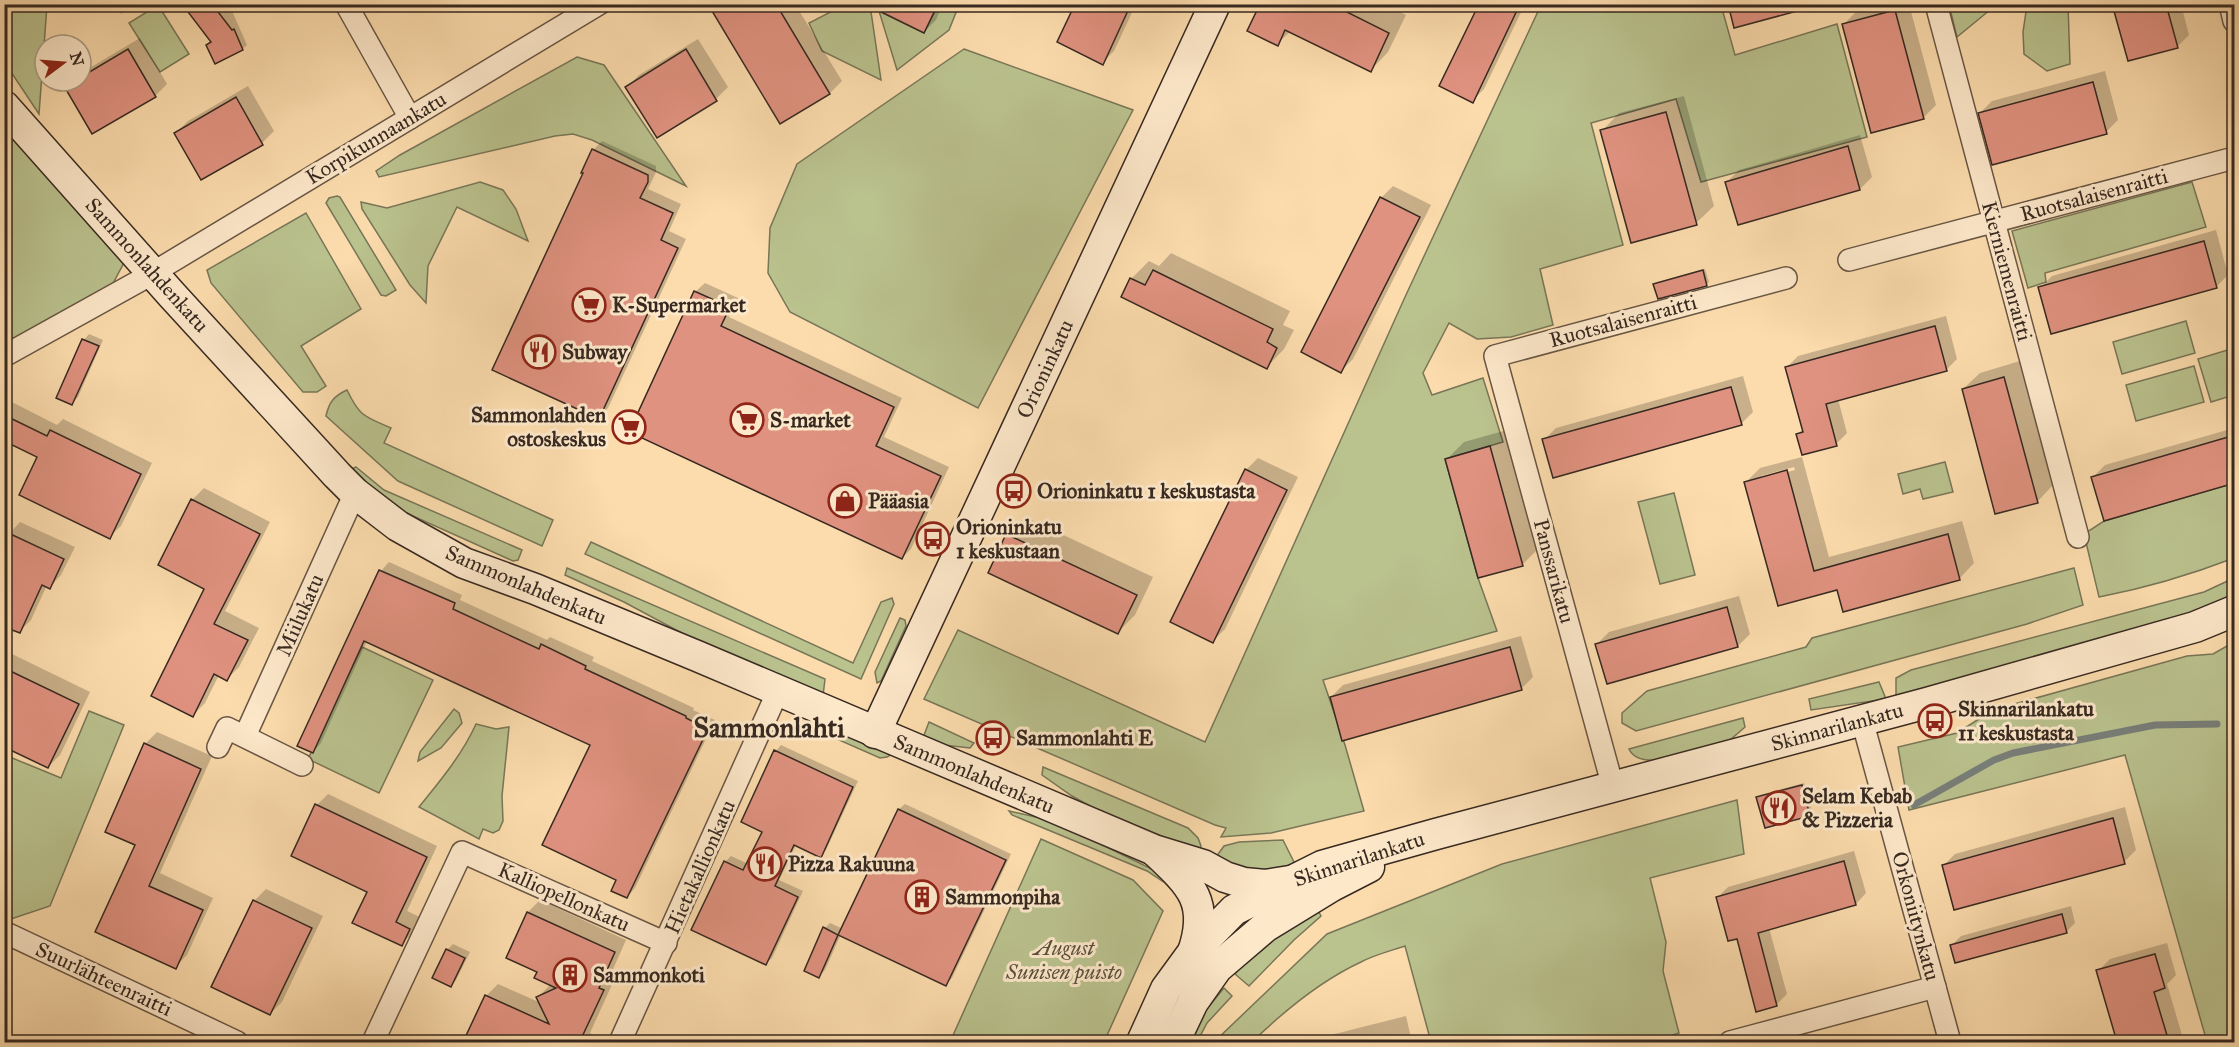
<svg xmlns="http://www.w3.org/2000/svg" width="2239" height="1047" font-family="'IM FELL Great Primer',serif">
<style>
.green{fill:#bac28e;stroke:#787658;stroke-width:1.5}
.shadow{fill:#0003;fill-rule:evenodd}
.lines{fill:none;stroke-linecap:round;stroke-linejoin:round}
.stream{stroke:#787f7a;stroke-width:7}
.building{fill:#e09280;stroke:#372921;stroke-width:1.5}
.street-casing{stroke:#685644;stroke-width:24}
.secondary-casing{stroke:#372921;stroke-width:33}
.street{stroke:#fde8ca;stroke-width:21}
.secondary{stroke:#fde8ca;stroke-width:30}
.labels{text-anchor:middle;dominant-baseline:central;stroke-width:6;stroke-linejoin:round;paint-order:stroke}
.street-label{font-size:21px;fill:#372921;stroke:#fde8ca}
.poi-label{font-size:21px;font-weight:bold;fill:#372921;stroke:#fde8ca;text-anchor:start}
.park-label{font-size:21px;font-style:italic;fill:#584f3c;stroke:#fde8ca}
.district-label{font-size:27px;font-weight:bold;fill:#372921;stroke:#fde8ca}
</style>
<rect width="100%" height="100%" fill="#fcdcad"/>
<filter id="stains"><feTurbulence type="fractalNoise" baseFrequency=".00333" numOctaves="4"/><feColorMatrix values="0 0 0 0 .2 0 0 0 0 .09 0 0 0 0 .02 0 0 0 .5 -.17"/></filter>
<radialGradient id="worn" r=".72"><stop offset=".6" stop-color="#630" stop-opacity="0"/><stop offset="1" stop-color="#630" stop-opacity=".3"/></radialGradient>
<g class="green">
<path d="M4,5h43l-8,109 -34,-51z"/>
<path d="M158,5l31,49 -29,18 -31,-49z"/>
<path d="M844,5h26l11,75 -59,-29 -13,-28z"/>
<path d="M938,5h21l-10,25 -52,40 -18,-59 45,22z"/>
<path d="M1541,5h180l14,50 102,-31 30,113 -166,45 -25,-83 -85,24 32,122 -83,24 13,56 -42,12 -34,2 -28,-16 -26,50 9,22 51,-17 20,64 -58,17 33,119 19,53 -174,49 22,65 19,66 -93,22 -50,4 5,-9 -11,-3 -291,-126 34,-69 247,112 200,-445z"/>
<path d="M1949,5v-1l47,1 -39,32z"/>
<path d="M2027,5h41l2,59 -23,7 -23,-17 -1,-22z"/>
<path d="M964,49l169,61 -155,298 -188,-96 -22,-39 2,-45 27,-64z"/>
<path d="M577,57l27,8 82,121 -94,-46 -19,-6 -18,2 -176,41 -3,-6 24,-16z"/>
<path d="M4,116l122,143 -22,41 -100,56z"/>
<path d="M480,182l23,8 13,19 12,32 -71,-34 -29,59 -2,37 -16,-18 -48,-76 -1,-7 26,6z"/>
<path d="M2192,182l14,45 -161,46 1,9 -18,6 -16,-57z"/>
<path d="M337,196l3,1 56,93 -10,6 -5,-1 -55,-92 3,-5z"/>
<path d="M306,213l55,96 -60,37 25,40 -9,6h-14l-92,-109 -4,-13z"/>
<path d="M2186,321l9,32 -73,21 -9,-32z"/>
<path d="M2234,348v47l-23,7 -13,-43z"/>
<path d="M2194,366l10,36 -68,19 -10,-36z"/>
<path d="M347,390c13,27 17,26 44,38l-7,15 169,77 -11,26 -144,-65 -72,-65c3,-14 8,-20 21,-26z"/>
<path d="M1945,462l8,30 -30,7 -3,-10 -17,5 -5,-20z"/>
<path d="M356,467l28,23 138,60 -4,10 -5,1 -120,-54 -43,-37z"/>
<path d="M2234,483v75c-44,17 -88,30 -135,39l-15,-63 20,-13z"/>
<path d="M1674,493l21,82 -35,9 -22,-82z"/>
<path d="M591,542l262,121 28,-61 11,-4 2,6 -33,75 -276,-125z"/>
<path d="M567,568l258,111 -2,17 -117,-50 -82,-44 -59,-27z"/>
<path d="M2074,568l9,37 -56,19 -391,107 -14,-8v-10l25,-22 159,-44 6,-9z"/>
<path d="M2234,578v21l-32,13 -306,84v-18l15,-8 293,-78z"/>
<path d="M900,618l5,2 1,6 -25,55 -4,2 -2,-11z"/>
<path d="M2234,642v400h-27l-82,-287 -216,55 -11,-63 59,-14 36,-23 194,-54 26,-2z"/>
<path d="M362,647l71,33 -54,113 -71,-34z"/>
<path d="M1879,682l7,17 -75,11 -2,-11z"/>
<path d="M454,709l5,4 3,10 -21,25 -23,13 2,-9z"/>
<path d="M89,711l35,14 -74,181 -45,15v-166l56,23z"/>
<path d="M1743,718l2,9 -15,13 -11,5c-21,5 -79,29 -90,4z"/>
<path d="M929,722l45,21 -4,5 -35,-4 -12,-6z"/>
<path d="M476,724l20,5 13,-2 -7,69 1,25 -4,9 -6,3 -10,-4 -4,10 -60,-32c21,-26 43,-52 57,-83z"/>
<path d="M826,727l68,26 -7,4 -7,1 -57,-25z"/>
<path d="M1043,767l145,61 10,10 3,8 -3,5 -99,-40 -27,-15 -30,-21z"/>
<path d="M1737,800l7,54 -94,24 16,64 -3,29 16,62 -29,9h-219l-26,-96c-15,5 -31,9 -44,16 -41,19 -77,49 -109,80h-38l113,-108 175,-70z"/>
<path d="M1009,811l31,7 28,10 98,48 10,18 -11,-11 -18,-12 -135,-56z"/>
<path d="M1041,839l92,41 30,31 -59,131h-154z"/>
<path d="M1283,840l14,28 -32,10 -52,-17 11,-15 15,-4z"/>
<path d="M1316,906l5,10 -27,24 -45,46 -14,-12 11,-15z"/>
<path d="M1224,988l8,8 -25,27 -10,19h-10l10,-21z"/>
</g>
<g class="shadow">
<path d="M115,4h20l-14,10z"/>
<path d="M184,4h45l18,41 -5,4 -35,-4 5,-4z"/>
<path d="M307,4h10l-7,5z"/>
<path d="M478,4h20l-14,9z"/>
<path d="M721,4h74l47,77 -12,12 -49,29 -67,-110z"/>
<path d="M884,4h59l-7,16 -12,12z"/>
<path d="M1077,4h59l-22,47 -12,12z"/>
<path d="M1262,4h122l22,11 -18,37 -17,18 -80,-39 -14,13z"/>
<path d="M1481,4h44l-41,85 -12,12z"/>
<path d="M1886,4h23l27,101 -12,12 -52,14 -29,-106 12,-12z"/>
<path d="M2114,4h67l8,31 -12,12z"/>
<path d="M140,38l27,46 -12,12 -89,-9 6,-6h9v-8z"/>
<path d="M698,39l30,48 -12,12 -59,37 -30,-49 12,-12z"/>
<path d="M2105,71l13,49 -12,12 -126,-19 12,-12z"/>
<path d="M248,86l26,45 -12,12 -61,35 -25,-45 12,-12z"/>
<path d="M1684,96l30,110 -18,17 -94,-92 17,-18z"/>
<path d="M1860,135l12,42 -12,12 -133,-7 12,-12z"/>
<path d="M602,141l54,25v6l-8,17 33,15 -12,27 17,8 -78,169 -9,9 -14,-244 8,-23z"/>
<path d="M1393,186l38,19 -78,154 -12,12 40,-173z"/>
<path d="M2216,230l12,45 -12,12 -176,1 12,-12z"/>
<path d="M1171,253l119,58 -7,14 11,5 -10,19 -17,18 -136,-88 18,-18 10,5z"/>
<path d="M1705,269l4,13 -3,3 -51,-1 3,-2z"/>
<path d="M705,283l33,15 -9,19 173,81 -18,39 65,30 -38,82 -9,9 -271,-127 65,-140z"/>
<path d="M1946,316l11,43 -11,11 -108,29 9,34 -11,11 -38,-10 5,-5 -16,-62 11,-11z"/>
<path d="M89,334l14,6 -25,57 -6,6 12,-63z"/>
<path d="M2020,361l33,124 -16,17 -74,-113 17,-16z"/>
<path d="M1743,376l10,36 -12,12 -197,16 12,-12z"/>
<path d="M4,398l53,27 6,-6 89,44 -31,63 -12,11 -70,-81 -35,-17z"/>
<path d="M2234,428v54l-141,-5 12,-12z"/>
<path d="M1507,430l33,117 -17,17 -44,13 -33,-117 18,-18z"/>
<path d="M1802,457l27,100 133,-36 12,42 -14,15 -116,32 -6,-21 -59,16 -34,-122 15,-15zM1794,467l1,3 -34,9v-3z"/>
<path d="M1258,458l40,19 -73,152 -12,12 33,-171z"/>
<path d="M204,488l66,34 -45,89 34,17 -20,39 -12,12 -8,-4 -14,28 -12,12 13,-127 -14,-88z"/>
<path d="M1025,517l128,60 -18,38 -17,17 -128,-60 17,-38z"/>
<path d="M20,522l55,25 -14,28 -11,12 -3,-2 -16,35 -12,12 -10,-98z"/>
<path d="M389,562l73,33 -2,5 87,40 3,-3 44,20 -2,4 102,47 -1,2 22,10 -80,168 -8,9 -9,-18 -26,-135 -225,-103 -46,102 -8,9 -14,-7 82,-174z"/>
<path d="M1739,596l11,38 -12,12 -141,-2 12,-12z"/>
<path d="M1521,636l12,41 -12,12 -190,8 12,-12z"/>
<path d="M10,653l80,39 -30,63 -12,12 -44,-21v-87z"/>
<path d="M157,732l55,24 -52,117 53,25 -26,57 -12,12 -78,-36 40,-87 8,-100z"/>
<path d="M781,745l77,36 -32,69 -6,6 -24,-11 -17,35 24,11 -31,67 -6,5 -16,-88 1,-3 -25,-11 5,-5 17,8 15,-33 13,-80z"/>
<path d="M1804,783l8,29 -3,2 -51,-16 2,-3z"/>
<path d="M328,794l109,52 -30,65 13,6 -7,16 -12,11 -84,-139z"/>
<path d="M905,804l106,50 -59,124 -6,6 -105,-50 -16,36 -6,6 6,-48 5,-5 13,6 56,-120z"/>
<path d="M2125,807l11,43 -12,12 -181,4 12,-12z"/>
<path d="M1854,851l12,42 -10,11 -87,24 18,66 -11,11 -59,-107 11,-11z"/>
<path d="M266,889l57,27 -41,86 -12,12 -16,-113z"/>
<path d="M540,900l86,40 -16,36 5,2 -25,55 8,4 -2,5h-127l-4,-1 21,-45 12,-12 43,19 -3,-6 13,-13 -12,-13 -31,-14 20,-45z"/>
<path d="M2071,906l4,17 -9,9 -114,13 9,-9z"/>
<path d="M2167,943l9,32 -9,9 17,58h-66l-20,-71 12,-12z"/>
<path d="M453,944l17,8 -14,28 -5,6 -17,-8 14,-29z"/>
<path d="M1406,1016l6,26h-109z"/>
<path d="M1911,1037l2,5h-23z"/>
</g>
<g class="lines">
<path class="stream" d="M1914,805l80,-45 19,-7 142,-28 62,-1"/>
</g>
<g class="building">
<path d="M182,4h30l20,26 2,-1 9,21 -28,14 -9,-19 5,-3z"/>
<path d="M723,4h53l54,90 -50,30 -68,-113z"/>
<path d="M865,4h73l-14,29z"/>
<path d="M1075,4h56l-28,61 -46,-23z"/>
<path d="M1260,4h71l58,29 -18,39 -86,-42 -7,16 -31,-15z"/>
<path d="M1479,4h41l-47,99 -34,-17z"/>
<path d="M1728,4h73v6l-67,18z"/>
<path d="M2112,4h54l12,44 -50,13z"/>
<path d="M1895,10l29,109 -53,14 -29,-109z"/>
<path d="M128,49l28,48 -64,37 -28,-48 9,-5h8v-4z"/>
<path d="M686,49l31,52 -60,37 -32,-51z"/>
<path d="M2093,82l14,52 -115,31 -14,-52z"/>
<path d="M236,97l27,48 -62,35 -27,-47z"/>
<path d="M1666,112l31,113 -66,18 -31,-113z"/>
<path d="M1848,146l12,44 -122,35 -13,-43z"/>
<path d="M592,149l56,26v7l-8,16 33,15 -12,27 17,8 -79,171 -107,-49 91,-197h-2z"/>
<path d="M1380,197l40,20 -79,156 -40,-21z"/>
<path d="M2204,241l13,47 -166,46 -13,-47z"/>
<path d="M1153,270l120,59 -6,13 10,6 -10,21 -146,-72 9,-19 15,7z"/>
<path d="M1703,270l4,16 -49,13 -5,-15z"/>
<path d="M694,291l36,16 -9,19 173,81 -18,39 65,30 -39,83 -273,-127z"/>
<path d="M1935,326l12,45 -121,33 11,42 -35,9 -6,-21 7,-2 -18,-65z"/>
<path d="M82,339l17,7 -27,59 -16,-7z"/>
<path d="M2004,377l34,126 -43,11 -33,-125z"/>
<path d="M1731,387l11,38 -189,53 -11,-39z"/>
<path d="M4,415l43,21 3,-6 91,44 -31,65 -91,-44 18,-38 -33,-16z"/>
<path d="M2235,435v48l-131,38 -13,-44z"/>
<path d="M1490,446l33,120 -45,12 -33,-119z"/>
<path d="M1245,469l42,21 -74,153 -43,-21z"/>
<path d="M1787,470l27,101 134,-37 12,46 -117,32 -6,-22 -59,16 -34,-124z"/>
<path d="M191,499l69,35 -46,90 34,16 -21,41 -13,-7 -21,43 -42,-21 53,-107 -46,-24z"/>
<path d="M4,531l60,28 -14,30 -8,-4 -22,48 -16,-6z"/>
<path d="M1006,534l131,61 -19,39 -130,-61z"/>
<path d="M379,570l76,33 -2,6 86,40 2,-5 45,22 -1,3 101,47v2l22,11 -81,169 -16,-7 5,-11 -74,-35 48,-100 -83,-38 -143,-66 -51,112 -16,-7z"/>
<path d="M1727,607l11,40 -131,37 -12,-40z"/>
<path d="M1510,647l12,43 -180,51 -12,-44z"/>
<path d="M4,668l75,36 -31,64 -44,-21z"/>
<path d="M144,743l57,26 -52,117 54,24 -27,59 -81,-37 40,-87 -30,-13z"/>
<path d="M774,750l79,37 -32,71 -27,-13 -19,41 23,11 -32,68 -75,-35 33,-69 19,9 19,-38 -21,-10z"/>
<path d="M1802,785l8,31 -45,12 -9,-31z"/>
<path d="M315,804l112,53 -31,65 14,7 -8,17 -50,-23 15,-31 -76,-36z"/>
<path d="M898,809l108,51 -60,126 -108,-51z"/>
<path d="M2113,818l12,46 -171,46 -12,-45z"/>
<path d="M1844,861l12,44 -98,28 19,73 -21,6 -19,-73 -9,2 -12,-44z"/>
<path d="M253,900l59,28 -42,87 -59,-28z"/>
<path d="M527,912l88,40 -16,36 5,2 -23,49 8,3h-126l22,-47 64,29 -13,-27 20,-9 -22,-10 3,-6 -31,-14z"/>
<path d="M2062,914l5,19 -112,30 -5,-18z"/>
<path d="M823,927l15,8 -19,43 -15,-7z"/>
<path d="M446,949l19,9 -14,29 -19,-9z"/>
<path d="M2155,954l10,34 -11,4 15,50h-52l-21,-72z"/>
</g>
<g class="lines">
<g class="street-casing">
<g id="street">
<path d="M346,4l64,114"/>
<path d="M1936,4l142,533"/>
<path d="M2230,4l4,17"/>
<path d="M1849,260l385,-102"/>
<path d="M4,356l137,-76 458,-276"/>
<path d="M1862,720l88,322"/>
<path d="M245,736l110,-243"/>
<path d="M218,747l9,-19 75,37"/>
<path d="M1613,787l-118,-431 291,-78"/>
<path d="M4,932l233,110"/>
<path d="M373,1042l89,-190 204,91"/>
<path d="M620,1042l158,-351"/>
<path d="M1730,1042l205,-55"/>
</g>
</g>
<g class="secondary-casing">
<g id="secondary">
<path d="M4,106l168,189 165,180 18,18 43,33 66,37 71,26 162,67 457,194 49,15 22,12 19,6 21,2 25,-4"/>
<path d="M875,733l340,-729"/>
<path d="M1156,852c35,33 54,50 37,100"/>
<path d="M1142,1042l24,-53 27,-37 41,-42 88,-44 114,-32 491,-131 268,-76 39,-16"/>
<path d="M1174,1042l19,-40 24,-34 48,-41 67,-41 37,-19"/>
</g>
</g>
<use href="#street" class="street"/>
<use href="#secondary" class="secondary"/>
</g>
<defs>
<g id="supermarket-ring" transform="scale(1.725)"><circle r="9.5" fill="#fde8ca" stroke="#8f2418" stroke-width="1.5"/><path d="M-6-5.5h2.5l.6 2H6L4.5 2H-2.5L-4.4-4H-6ZM-1.5 3.2a1.3 1.3 0 1 0 .1 0ZM3 3.2a1.3 1.3 0 1 0 .1 0Z" fill="#8f2418"/></g>
<g id="restaurant-ring" transform="scale(1.725)"><circle r="9.5" fill="#fde8ca" stroke="#8f2418" stroke-width="1.5"/><path d="M-5-6h1v4h1v-4h1v4h1v-4h1v5L-1.5 .5V6h-2V.5L-5-1ZM5-6V6H3V1.5H1.5Q1.5-4 5-6Z" fill="#8f2418"/></g>
<g id="bus-ring" transform="scale(1.725)"><circle r="9.5" fill="#fde8ca" stroke="#8f2418" stroke-width="1.5"/><path d="M-5-6H5V4H4V6H2V4H-2V6H-4V4H-5ZM-3.5-4V0h7V-4ZM-3.5 1.2v1.5H-2V1.2ZM2 1.2v1.5H3.5V1.2Z" fill="#8f2418"/></g>
<g id="shop-ring" transform="scale(1.725)"><circle r="9.5" fill="#fde8ca" stroke="#8f2418" stroke-width="1.5"/><path d="M-5-2.5h2.3a2.7 3.5 0 0 1 5.4 0H5L5.5 6h-11ZM-1.5-2.5h3a1.5 2.3 0 0 0-3 0Z" fill="#8f2418"/></g>
<g id="building-ring" transform="scale(1.725)"><circle r="9.5" fill="#fde8ca" stroke="#8f2418" stroke-width="1.5"/><path d="M-4-6H4V6H1V3H-1V6H-4ZM-2.5-4.3h1.7v1.8h-1.7ZM.8-4.3h1.7v1.8H.8ZM-2.5-1h1.7V.8h-1.7ZM.8-1h1.7V.8H.8Z" fill="#8f2418"/></g>
</defs>
<g fill-rule="evenodd">
<use href="#supermarket-ring" x="589" y="305"/>
<use href="#restaurant-ring" x="539" y="352"/>
<use href="#supermarket-ring" x="747" y="420"/>
<use href="#supermarket-ring" x="629" y="427"/>
<use href="#bus-ring" x="1014" y="491"/>
<use href="#shop-ring" x="845" y="501"/>
<use href="#bus-ring" x="933" y="539"/>
<use href="#bus-ring" x="1935" y="721"/>
<use href="#bus-ring" x="993" y="738"/>
<use href="#restaurant-ring" x="1779" y="808"/>
<use href="#restaurant-ring" x="765" y="864"/>
<use href="#building-ring" x="922" y="897"/>
<use href="#building-ring" x="570" y="975"/>
</g>
<g class="labels">
<g class="street-label">
<text transform="translate(376 138) rotate(-31)">Korpikunnaankatu</text>
<text transform="translate(2094 195) rotate(-15)">Ruotsalaisenraitti</text>
<text transform="translate(147 265) rotate(48)">Sammonlahdenkatu</text>
<text transform="translate(2007 271) rotate(75)">Kierniemenraitti</text>
<text transform="translate(1623 321) rotate(-15)">Ruotsalaisenraitti</text>
<text transform="translate(1045 369) rotate(-65)">Orioninkatu</text>
<text transform="translate(1554 571) rotate(75)">Panssarikatu</text>
<text transform="translate(526 585) rotate(23)">Sammonlahdenkatu</text>
<text transform="translate(300 615) rotate(-66)">Miilukatu</text>
<text transform="translate(1837 727) rotate(-15)">Skinnarilankatu</text>
<text transform="translate(974 774) rotate(23)">Sammonlahdenkatu</text>
<text transform="translate(1359 859) rotate(-18)">Skinnarilankatu</text>
<text transform="translate(700 867) rotate(-66)">Hietakallionkatu</text>
<text transform="translate(564 897) rotate(24)">Kalliopellonkatu</text>
<text transform="translate(1916 916) rotate(75)">Orkoniitynkatu</text>
<text transform="translate(104 979) rotate(25)">Suurlähteenraitti</text>
</g>
<g class="poi-label">
<text x="612" y="305">K-Supermarket</text>
<text x="562" y="352">Subway</text>
<text x="606" y="415" text-anchor="end">Sammonlahden<tspan x="606" dy="24">ostoskeskus</tspan></text>
<text x="770" y="420">S-market</text>
<text x="1037" y="491">Orioninkatu 1 keskustasta</text>
<text x="868" y="501">Pääasia</text>
<text x="956" y="527">Orioninkatu<tspan x="956" dy="24">1 keskustaan</tspan></text>
<text x="1958" y="709">Skinnarilankatu<tspan x="1958" dy="24">11 keskustasta</tspan></text>
<text x="1016" y="738">Sammonlahti E</text>
<text x="1802" y="796">Selam Kebab<tspan x="1802" dy="24">&amp; Pizzeria</tspan></text>
<text x="788" y="864">Pizza Rakuuna</text>
<text x="945" y="897">Sammonpiha</text>
<text x="593" y="975">Sammonkoti</text>
</g>
<g class="park-label">
<text x="1064" y="948">August<tspan x="1064" dy="24">Sunisen puisto</tspan></text>
</g>
<g class="district-label">
<text x="769" y="727">Sammonlahti</text>
</g>
</g>
<rect width="2239" height="1047" fill="none" stroke="#fcdcad" stroke-width="24"/>
<rect x="6" y="6" width="2227" height="1035" fill="none" stroke="#372921" stroke-width="3"/>
<rect x="12" y="12" width="2215" height="1023" fill="none" stroke="#372921" stroke-width="1.5"/>
<g transform="translate(63 63) rotate(74)"><circle r="28" fill="#fde8ca" stroke="#ae9c86" stroke-width="1.5"/>
<path d="M0-4.5L10 22L0 15L-10 22Z" fill="#8f2418"/>
<text y="-9" font-size="16" font-weight="bold" text-anchor="middle" fill="#372921">N</text>
</g>
<rect width="100%" height="100%" filter="url(#stains)"/>
<rect width="100%" height="100%" fill="url(#worn)"/>
</svg>
